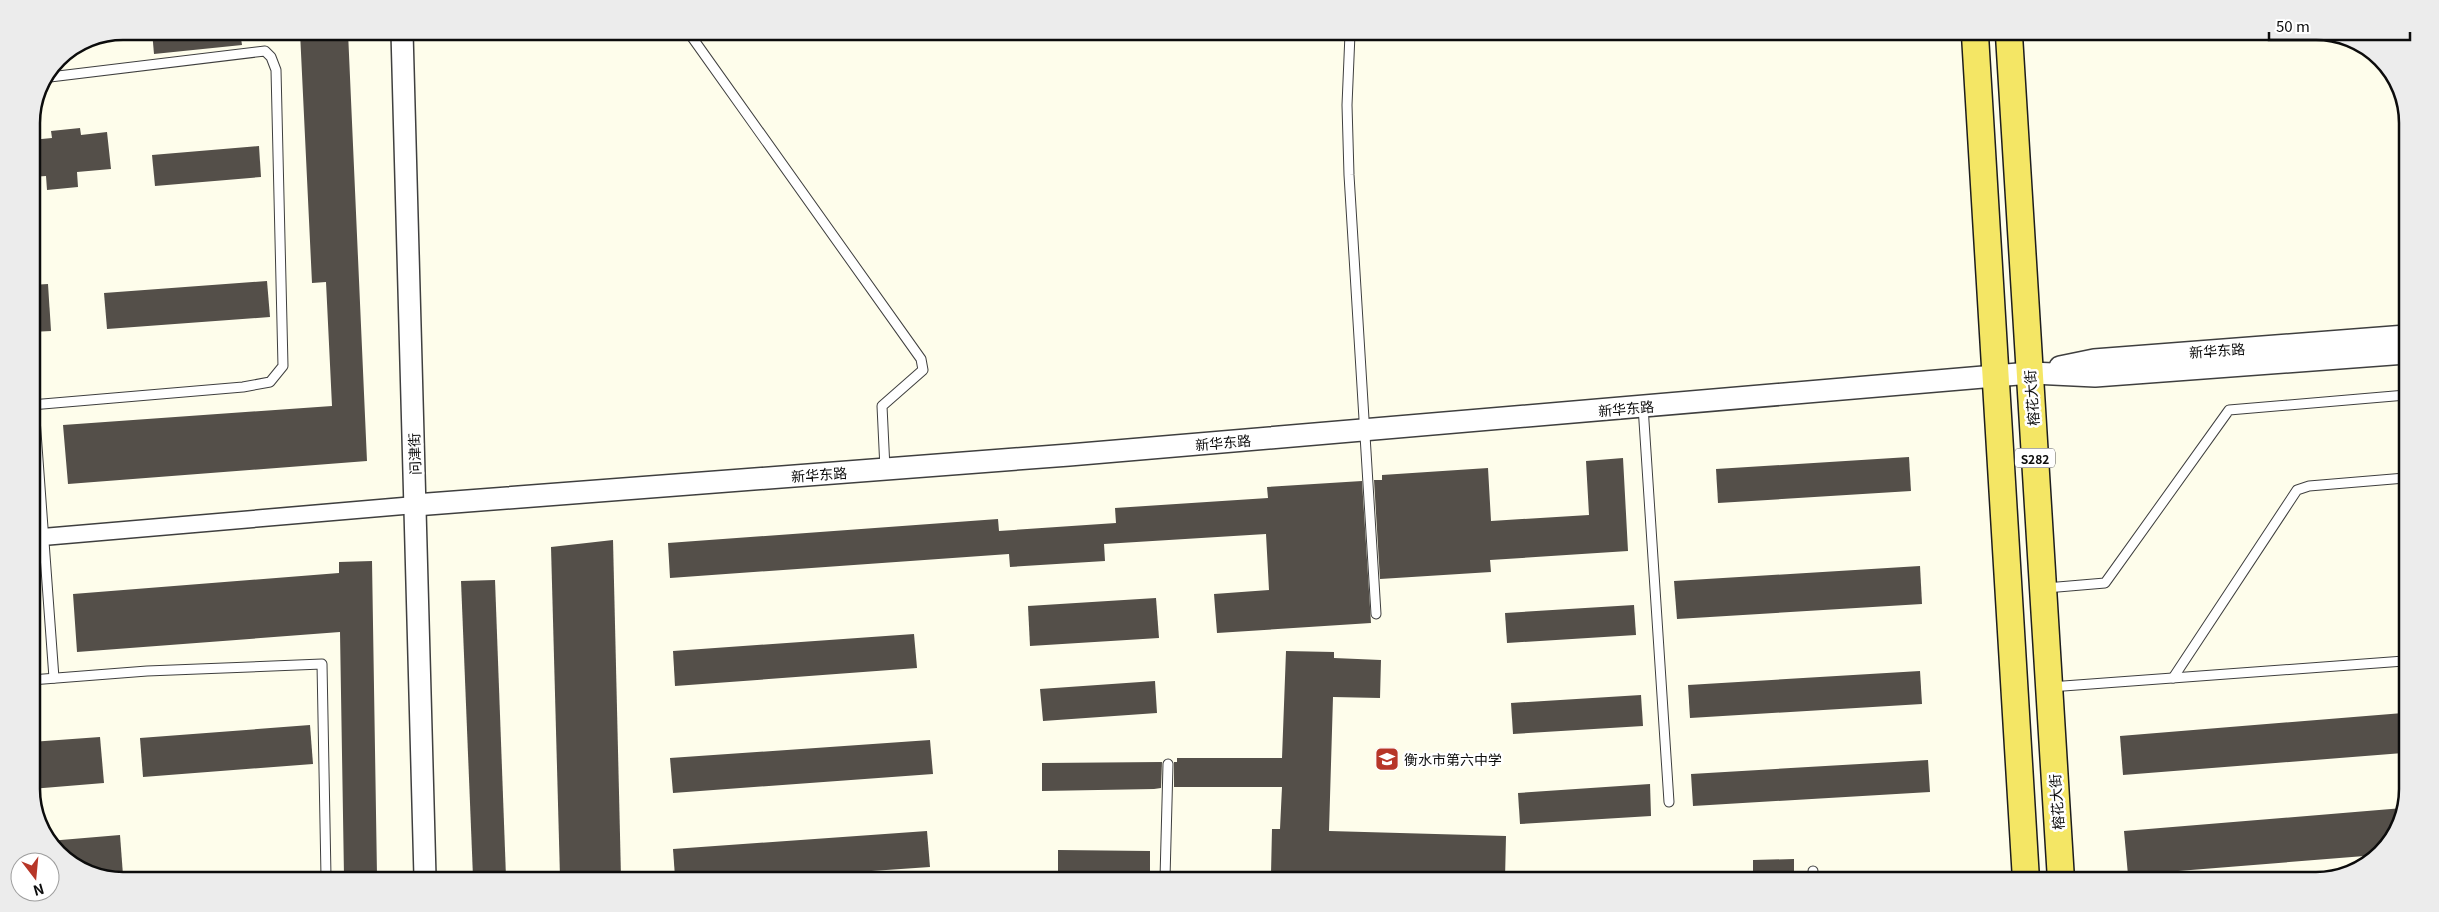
<svg xmlns="http://www.w3.org/2000/svg" width="2439" height="912" font-family="Georgia,'Noto Sans SC',serif">
<style>
.building{fill:#544f49}
.lines{fill:none;stroke-linecap:round;stroke-linejoin:round}
.service-casing{stroke:#3f3f3f;stroke-width:11}
.minor-casing{stroke:#3f3f3f;stroke-width:19}
.tertiary-casing{stroke:#3f3f3f;stroke-width:24}
.primary-casing{stroke:#1d1d1d;stroke-width:29}
.service{stroke:#fff;stroke-width:9}
.minor{stroke:#fff;stroke-width:16}
.tertiary{stroke:#fff;stroke-width:21}
.primary{stroke:#f4e665;stroke-width:26}
.labels{text-anchor:middle;dominant-baseline:central;stroke-width:5;stroke-linejoin:round;paint-order:stroke}
.shield{fill:#fff;stroke:#555;stroke-width:1}
.shield-label{font-size:12px;font-weight:bold;fill:#0c0c0c}
.street-label{font-size:14px;fill:#0c0c0c;stroke:#fff}
.poi-label{font-size:14px;fill:#0c0c0c;stroke:#fff;text-anchor:start}
.rim{fill:none;stroke:#0c0c0c;stroke-width:2.5}
</style>
<rect width="100%" height="100%" fill="#fefdeb"/>
<g class="building">
<path d="M152,31l88,1 2,13 -88,9z"/>
<path d="M300,32h48l19,429 -299,23 -5,-59 269,-19 -6,-124 -14,1z"/>
<path d="M80,128l1,7 26,-3 4,37 -34,3 1,15 -31,3 -1,-14 -15,1v-37l21,-2 -1,-7z"/>
<path d="M259,146l2,31 -106,9 -3,-31z"/>
<path d="M267,281l3,36 -163,12 -3,-36z"/>
<path d="M48,284l3,47 -20,1v-47z"/>
<path d="M1909,457l2,34 -193,12 -2,-34z"/>
<path d="M1623,458l5,93 -138,9 1,12 -111,7 -6,-99h8v-5l106,-7 3,53 98,-6 -3,-54z"/>
<path d="M1362,481l9,142 -154,10 -3,-39 55,-4 -3,-56 -162,10 1,17 -95,6 -1,-13 -339,24 -2,-35 330,-24 1,12 117,-8 -1,-15 153,-10 -1,-11z"/>
<path d="M613,540l8,337h-61l-9,-330z"/>
<path d="M372,561l5,315h-33l-4,-244 -263,20 -4,-58 266,-21v-11z"/>
<path d="M1920,566l2,38 -245,15 -3,-38z"/>
<path d="M495,580l11,297h-33l-12,-296z"/>
<path d="M1156,598l3,40 -129,8 -2,-40z"/>
<path d="M1634,605l2,30 -129,8 -2,-30z"/>
<path d="M914,634l3,34 -242,18 -2,-35z"/>
<path d="M1286,651l48,1v6l47,2 -1,38 -47,-1 -4,134 177,5 -1,43 -234,-5 1,-45h8l2,-42h-108v-25h3v-4h105z"/>
<path d="M1920,671l2,33 -232,14 -2,-33z"/>
<path d="M1155,681l2,32 -114,8 -3,-32z"/>
<path d="M1641,695l2,31 -130,8 -2,-31z"/>
<path d="M2403,713v40l-280,22 -3,-39z"/>
<path d="M310,725l3,39 -170,13 -3,-39z"/>
<path d="M100,737l4,46 -73,6v-47z"/>
<path d="M930,740l3,34 -260,19 -3,-35z"/>
<path d="M1928,760l2,32 -237,14 -2,-32z"/>
<path d="M1162,762l-1,26 -7,1 -112,2v-28z"/>
<path d="M1650,784l1,32 -131,8 -2,-31z"/>
<path d="M2403,808v11l-26,36 -249,20 -4,-44z"/>
<path d="M927,831l3,36 -146,10h-109l-2,-28z"/>
<path d="M120,835l3,40 -15,1h-15l-43,-31 -1,-4z"/>
<path d="M1058,850l92,1v22l-92,-1z"/>
<path d="M1794,859v21l-41,-1v-19z"/>
</g>
<g class="lines">
<g class="service-casing">
<g id="service">
<path d="M689,33l232,326 2,11 -41,36 3,63"/>
<path d="M1350,34l-3,71 2,70 27,439"/>
<path d="M31,405l212,-18 27,-5 13,-16 -7,-296 -5,-13 -6,-6 -215,26"/>
<path d="M34,405l20,273"/>
<path d="M1643,406l26,396"/>
<path d="M2046,588l59,-5 124,-173 177,-15"/>
<path d="M2173,678l124,-188 12,-4 96,-8"/>
<path d="M31,680l116,-9 175,-7 4,212"/>
<path d="M2050,687l354,-26"/>
<path d="M1165,878l3,-114"/>
<path d="M1813,880v-9"/>
</g>
</g>
<g class="minor-casing">
<path id="minor" d="M31,538l384,-33"/>
</g>
<g class="tertiary-casing">
<g id="tertiary">
<path d="M402,32l23,845"/>
<path d="M2060,367l34,-7 312,-24"/>
<path d="M415,505l654,-50 961,-82 65,3 311,-23"/>
</g>
</g>
<g class="primary-casing">
<g id="primary">
<path d="M1975,35l51,845"/>
<path d="M2009,35l52,845"/>
</g>
</g>
<use href="#service" class="service"/>
<use href="#minor" class="minor"/>
<use href="#tertiary" class="tertiary"/>
<use href="#primary" class="primary"/>
</g>
<defs>
<g id="school-square" transform="scale(1.25)"><rect x="-9" y="-9" width="18" height="18" rx="4" fill="#b73628" stroke="#fff"/><path d="M0-5L7-2L0 1L-7-2ZM-4 1L0 2.5L4 1V4Q0 6-4 4Z" fill="#fff"/></g>
</defs>
<g fill-rule="evenodd">
<use href="#school-square" x="1387" y="759"/>
</g>
<g class="labels">
<rect class="shield" x="2015" y="448.5" width="40" height="19" rx="4"/>
<g class="shield-label">
<text x="2035" y="458">S282</text>
</g>
<g class="street-label">
<text transform="translate(2217 350) rotate(-4)">新华东路</text>
<text transform="translate(2031 398) rotate(-94)">榕花大街</text>
<text transform="translate(1626 408) rotate(-5)">新华东路</text>
<text transform="translate(1223 442) rotate(-5)">新华东路</text>
<text transform="translate(414 454) rotate(-92)">问津街</text>
<text transform="translate(819 474) rotate(-4)">新华东路</text>
<text transform="translate(2056 802) rotate(-94)">榕花大街</text>
</g>
<g class="poi-label">
<text x="1404" y="759">衡水市第六中学</text>
</g>
</g>
<path d="M0 0H2439V912H0ZM123 40H2316A83 83 0 0 1 2399 123V789A83 83 0 0 1 2316 872H123A83 83 0 0 1 40 789V123A83 83 0 0 1 123 40Z" fill="#ececec" fill-rule="evenodd"/>
<path class="rim" d="M123 40H2316A83 83 0 0 1 2399 123V789A83 83 0 0 1 2316 872H123A83 83 0 0 1 40 789V123A83 83 0 0 1 123 40Z"/>
<g transform="translate(35 877) rotate(164)"><circle r="24" fill="#ffffff" stroke="#9e9e9e"/>
<path d="M0-4L9 19L0 12L-9 19Z" fill="#b73628"/>
<text y="-8" font-size="14" font-weight="bold" text-anchor="middle" fill="#0c0c0c">N</text>
</g>
<path d="M2269 32v8h141v-8" fill="none" stroke="#0c0c0c" stroke-width="2.5"/>
<text x="2276" y="32" font-size="15" fill="#0c0c0c" stroke="#ffffff" stroke-width="4" paint-order="stroke">50 m</text>
</svg>
